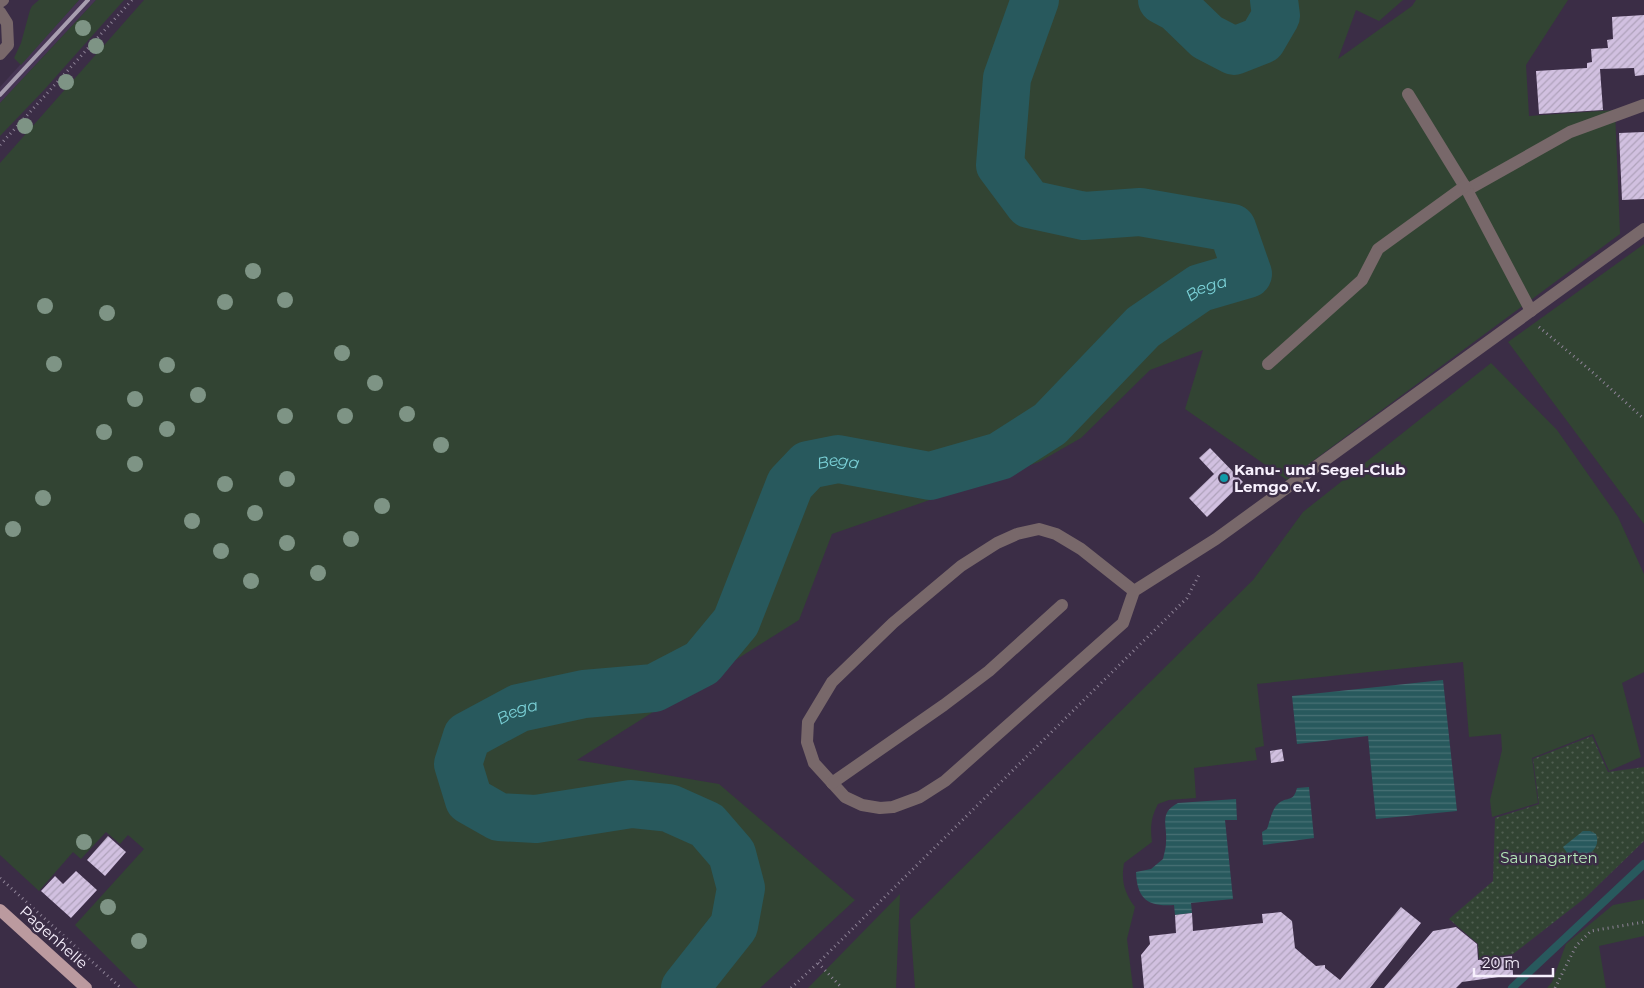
<svg xmlns="http://www.w3.org/2000/svg" width="1644" height="988" font-family="Montserrat,sans-serif">
<style>
.built{fill:#463554}
.green{fill:#324433}
.garden{fill:url(#garden-dots)}
.water{fill:url(#water-rules)}
.lines{fill:none;stroke-linecap:round;stroke-linejoin:round}
.stream{stroke:#28595d;stroke-width:8}
.river{stroke:#28595d;stroke-width:48}
.building{fill:url(#building-hatch)}
.path{stroke:#8e8397;stroke-width:3;stroke-dasharray:1 4;stroke-linecap:butt}
.minor{stroke:#78686a;stroke-width:12}
.major{stroke:#bb9a9f;stroke-width:12}
.rail{stroke:#a89eb0;stroke-width:4}
.tree{fill:#7e9485}
.culture-dot{fill:#0f9aa8;stroke:#3b2d46;stroke-width:2}
.labels{text-anchor:middle;dominant-baseline:central;stroke-width:5;stroke-linejoin:round;paint-order:stroke}
.poi-label{font-size:15px;font-weight:bold;fill:#f7f0fd;stroke:#3b2d46;text-anchor:start}
.park-label{font-size:15px;fill:#b5e8b9;stroke:#3b2d46}
.street-label{font-size:15px;fill:#f7f0fd;stroke:#3b2d46}
.water-label{font-size:16px;font-style:italic;fill:#7ad0d6;stroke:#3b2d46}
</style>
<defs>
<pattern id="garden-dots" width="8" height="8" patternUnits="userSpaceOnUse" patternTransform="scale(1.25)"><rect width="8" height="8" fill="#324433"/><path d="M2 2h.1M6 6h.1" fill="none" stroke="#505f51" stroke-width="1.8" stroke-linecap="round"/></pattern>
<pattern id="water-rules" width="6" height="5" patternUnits="userSpaceOnUse" patternTransform="scale(1.25)"><rect width="6" height="5" fill="#28595d"/><path d="M0 2.5h6" fill="none" stroke="#487175"/></pattern>
<pattern id="building-hatch" width="6" height="6" patternUnits="userSpaceOnUse" patternTransform="scale(1.25)"><rect width="6" height="6" fill="#d1c0e0"/><path d="M-1 1l2-2M0 6l6-6M5 7l2-2" fill="none" stroke="#afa2bb"/></pattern>
</defs>
<rect width="100%" height="100%" fill="#3b2d46"/>
<path class="built" d="M79,0h17l-96,103v-16z"/>
<g class="green">
<path d="M39,0h40l-58,65 -7,-7 7,-15 9,-33 2,-4z"/>
<path d="M96,0h28l-80,90 -44,46v-33z"/>
<path d="M144,0h1259l-24,21 -23,-11 -18,49 74,-53 4,-6h152l-42,65 3,51 86,-6 5,124 -333,246 -102,-71 18,-59 -53,20 -69,68 -42,24 -207,72 -33,86 -222,140 142,24 136,116 -95,88h-622l-63,-63 69,-76 -16,-14 -8,9 -14,-12 -25,27 -8,-7 -34,39 -39,-36v-692z"/>
<path d="M1644,244v280l-136,-182z"/>
<path d="M1491,363l66,67 61,87 26,57v98l-22,11 19,74 -32,14 -16,-37 -61,24 6,45 -46,14 -2,-17 12,-50 -1,-16 -32,3 -6,-75 -206,22 7,62 -9,2 2,12 -63,8 2,30 -27,2 -11,4c-7,13 -8,23 -6,38l-28,21c-3,18 0,29 11,44l-8,32 6,49h-218l-5,-68 343,-340 50,-68z"/>
<path d="M900,894l-4,94h-88z"/>
<path d="M1644,899v37l-45,10 7,42h-59l5,-6 14,-38 47,-39z"/>
</g>
<path class="garden" d="M1592,736l16,36 36,-5v74l-59,57 -72,56 -34,5 -1,-15 -29,-25 44,-38 2,-63 44,-14 -6,-45z"/>
<g class="water">
<path d="M1443,680l14,131 -81,8 -8,-83 -71,8 -5,-48z"/>
<path d="M1309,787l5,51 -51,7 -1,-13 5,-3c3,-8 5,-21 12,-26 9,-7 14,0 18,-15z"/>
<path d="M1236,799l1,21h-12l8,79 -42,4 1,10 -17,2 -1,-10c-26,2 -37,-6 -38,-33l15,-3 12,-10c1,-5 3,-11 3,-16 2,-17 -8,-30 12,-40z"/>
<path d="M1583,831h7l6,3c6,15 -11,27 -26,23l-7,-10z"/>
</g>
<g class="lines">
<path class="stream" d="M1512,988l132,-124"/>
<g class="river">
<path d="M1162,0l15,8 30,29 27,14 28,-11 14,-24 -2,-16"/>
<path id="s1" d="M685,988l49,-62 7,-38 -9,-34 -25,-29 -38,-17 -38,-4 -95,15 -37,-2 -30,-17 -11,-36 9,-28 52,-28 65,-14 70,-6 48,-25 34,-41 54,-138 18,-19 30,-6 92,17 70,-20 50,-32 93,-97 57,-39 48,-14 -16,-46 -92,-16 -56,4 -55,-12 -29,-39 7,-87 28,-78"/>
</g>
</g>
<g class="building">
<path d="M1644,15v60l-9,1 -1,-8 -34,1 3,41 -64,4 -3,-43 51,-3v-5l5,-1 -1,-13 17,-1 -1,-8 6,-1 -1,-22z"/>
<path d="M1644,132v67l-22,1 -3,-67z"/>
<path d="M1210,448l33,34 -36,35 -18,-19 25,-24 -15,-16z"/>
<path d="M1282,749l2,12 -13,2 -1,-12z"/>
<path d="M108,836l18,16 -21,24 -18,-16z"/>
<path d="M76,871l21,19 -26,28 -30,-27 14,-15 8,8z"/>
<path d="M1401,907l20,16 -51,65h-226l-3,-33 9,-11 -1,-8 27,-3 -1,-18 17,-2 1,18 70,-8 -1,-9 19,-2 11,9 3,27 21,18 9,-1v3l15,12z"/>
<path d="M1456,927l21,17 1,16 34,-4 1,19 -51,7 -6,6h-72l49,-57z"/>
</g>
<g class="lines">
<g class="path">
<path d="M0,145l132,-145"/>
<path d="M1539,327l51,43 54,49"/>
<path d="M0,878l121,110"/>
<path d="M818,963l24,25"/>
<path d="M791,988l27,-25 369,-365 13,-25"/>
<path d="M1555,988l21,-42 15,-15 53,-9"/>
</g>
<g class="minor">
<path d="M0,2l3,-2"/>
<path d="M0,12l7,11 1,22 -8,9"/>
<path d="M1408,94l59,96 103,-58 74,-27"/>
<path d="M1467,190l64,121"/>
<path d="M1268,364l94,-84 16,-31 87,-63"/>
<path d="M1134,591l-53,-42 -25,-15 -17,-5 -22,5 -20,9 -36,23 -68,57 -61,59 -24,40 -1,20 7,21 31,34 17,8 18,3 13,-1 27,-10 25,-16 178,-158 11,-32 82,-52 428,-310"/>
<path d="M832,783l112,-78 45,-34 73,-66"/>
</g>
<path class="major" d="M0,910l86,78"/>
<path class="rail" d="M0,95l88,-95"/>
</g>
<g class="tree">
<circle cx="83" cy="28" r="8"/>
<circle cx="96" cy="46" r="8"/>
<circle cx="66" cy="82" r="8"/>
<circle cx="25" cy="126" r="8"/>
<circle cx="253" cy="271" r="8"/>
<circle cx="285" cy="300" r="8"/>
<circle cx="225" cy="302" r="8"/>
<circle cx="45" cy="306" r="8"/>
<circle cx="107" cy="313" r="8"/>
<circle cx="342" cy="353" r="8"/>
<circle cx="54" cy="364" r="8"/>
<circle cx="167" cy="365" r="8"/>
<circle cx="375" cy="383" r="8"/>
<circle cx="198" cy="395" r="8"/>
<circle cx="135" cy="399" r="8"/>
<circle cx="407" cy="414" r="8"/>
<circle cx="285" cy="416" r="8"/>
<circle cx="345" cy="416" r="8"/>
<circle cx="167" cy="429" r="8"/>
<circle cx="104" cy="432" r="8"/>
<circle cx="441" cy="445" r="8"/>
<circle cx="135" cy="464" r="8"/>
<circle cx="287" cy="479" r="8"/>
<circle cx="225" cy="484" r="8"/>
<circle cx="43" cy="498" r="8"/>
<circle cx="382" cy="506" r="8"/>
<circle cx="255" cy="513" r="8"/>
<circle cx="192" cy="521" r="8"/>
<circle cx="13" cy="529" r="8"/>
<circle cx="351" cy="539" r="8"/>
<circle cx="287" cy="543" r="8"/>
<circle cx="221" cy="551" r="8"/>
<circle cx="318" cy="573" r="8"/>
<circle cx="251" cy="581" r="8"/>
<circle cx="84" cy="842" r="8"/>
<circle cx="108" cy="907" r="8"/>
<circle cx="139" cy="941" r="8"/>
</g>
<circle class="culture-dot" cx="1224" cy="478" r="5"/>
<g class="labels">
<g class="poi-label">
<text x="1234" y="469">Kanu- und Segel-Club<tspan x="1234" dy="17">Lemgo e.V.</tspan></text>
</g>
<g class="park-label">
<text x="1549" y="857">Saunagarten</text>
</g>
<g class="street-label">
<text transform="translate(54 937) rotate(42)">Pagenhelle</text>
</g>
<g class="water-label">
<text stroke="none"><textPath href="#s1" startOffset="1449">Bega</textPath></text>
<text stroke="none"><textPath href="#s1" startOffset="1014">Bega</textPath></text>
<text stroke="none"><textPath href="#s1" startOffset="562">Bega</textPath></text>
</g>
</g>
<path d="M1474 968v8h79v-8" fill="none" stroke="#f7f0fd" stroke-width="2.5"/>
<text x="1482" y="968" font-size="15" fill="#f7f0fd" stroke="#3b2d46" stroke-width="4" paint-order="stroke">20 m</text>
</svg>
